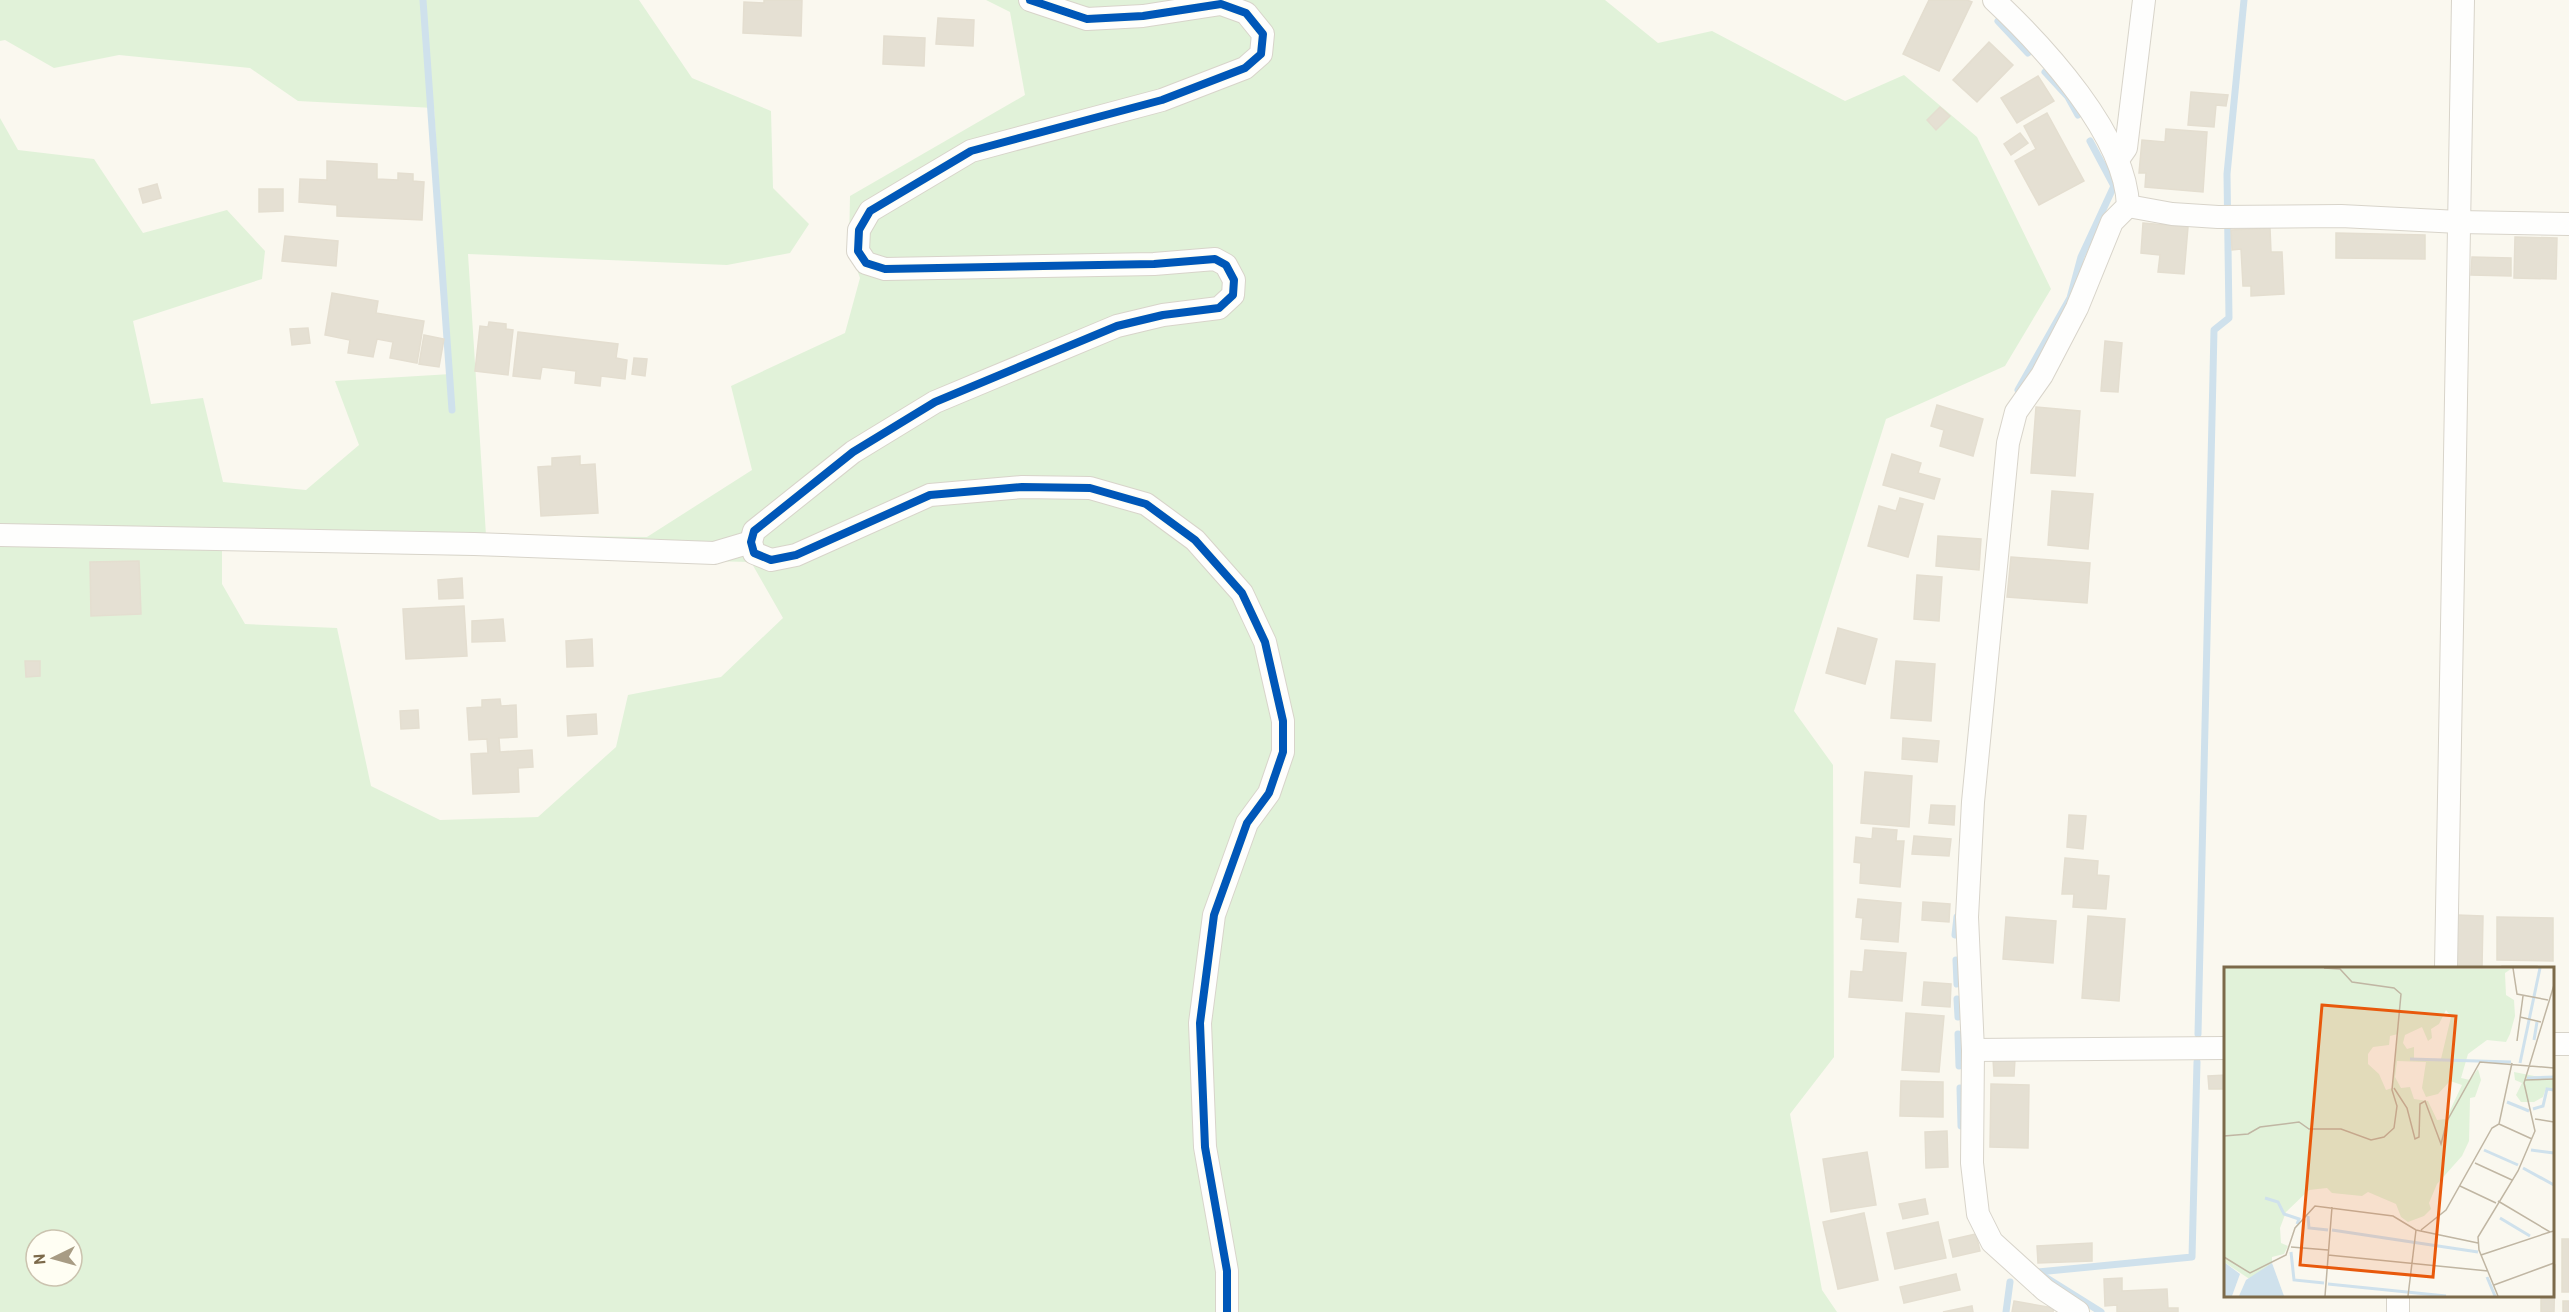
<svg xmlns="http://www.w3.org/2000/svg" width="2569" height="1312" font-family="Barlow,sans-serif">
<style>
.green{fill:#e1f2d9;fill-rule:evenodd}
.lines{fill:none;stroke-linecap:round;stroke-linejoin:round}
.stream{stroke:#cfe1ec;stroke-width:7}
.building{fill:#e5e0d3;stroke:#e4ded0;stroke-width:1.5}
.street-casing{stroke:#d8d4ca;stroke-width:24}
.street{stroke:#fefefd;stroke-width:22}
.cycleway-casing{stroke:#fffef3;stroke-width:11}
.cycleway{stroke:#0057b8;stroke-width:8}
.inset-river{fill:none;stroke:#cfe1ec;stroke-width:3}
.inset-road{fill:none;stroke:#c0b6a3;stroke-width:1.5}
.view{fill:#e8590c;fill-opacity:0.15;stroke:#e8590c;stroke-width:3}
.inset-edge{fill:none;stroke:#7c6a4a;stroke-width:3}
</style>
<rect width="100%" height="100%" fill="#faf8ef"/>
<path class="green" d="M0,0h639l53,78 79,33 2,77 36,36 -19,29 -63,12 -259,-11 18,281 161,2 105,-67 -21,-84 114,-53 15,-55 -11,-31 1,-51 175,-101 -15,-83 -24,-12h619l53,43 54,-12 133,70 59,-26 73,62 74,152 -46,77 -119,53 -92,292 39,54 1,292 -44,57 32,176 15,22h-1837v-1194l18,32 76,9 49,74 84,-23 38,41 -3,28 -129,42 18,83 52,-6 20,84 83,8 53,-45 -24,-64 116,-7 -17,-266 -136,-7 -48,-33 -131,-13 -65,13 -49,-28 -5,1zM222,550l529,12 32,56 -62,59 -93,18 -12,52 -78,70 -98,3 -69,-34 -34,-158 -92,-4 -23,-40zM36,1240h36v36h-36z"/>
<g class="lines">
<g class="stream">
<path d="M423,0l29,410"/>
<path d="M1998,21l30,32"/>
<path d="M2045,72l23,25 10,18"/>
<path d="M2018,390l52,-92 11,-41 33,-71 -24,-45"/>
<path d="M1955,935l2,-18"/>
<path d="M1956,960l1,24"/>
<path d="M1957,999l1,18"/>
<path d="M1958,1034l1,32"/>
<path d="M2198,1034l16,-704 15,-12 -2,-144 17,-174"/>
<path d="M1960,1088l1,38"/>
<path d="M2038,1272l154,-15 5,-195"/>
<path d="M2045,1277l56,35"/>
<path d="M2006,1312l4,-30"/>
</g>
</g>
<g class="building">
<path d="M764,0h38l-1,36 -58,-3 1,-31 20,1z"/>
<path d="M1929,0h38l5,2 -33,69 -36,-17z"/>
<path d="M938,18l36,2 -1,26 -37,-2z"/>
<path d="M884,36l41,2 -1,28 -41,-2z"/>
<path d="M1989,42l24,23 -36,37 -24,-22z"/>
<path d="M2038,76l16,25 -37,22 -16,-25z"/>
<path d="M2191,92l37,3 -2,11 -10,-1 -2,22 -26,-2z"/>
<path d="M1940,107l10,9 -14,14 -9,-10z"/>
<path d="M2047,113l37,68 -45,24 -24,-44 21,-12 -12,-23z"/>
<path d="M2166,129l41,3 -4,60 -58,-5 1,-14h-7l3,-33 23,2z"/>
<path d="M2020,133l8,10 -17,12 -7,-11z"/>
<path d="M327,161l50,3v15l21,1v-7l15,1v7l11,1 -2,38 -85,-4v-11l-38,-3 1,-23 27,1z"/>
<path d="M157,184l4,14 -18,5 -4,-14z"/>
<path d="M259,189h24v22l-24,1z"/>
<path d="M2143,223l45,4 -4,47 -26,-2 2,-17 -19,-2z"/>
<path d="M2270,228l1,24h11l2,42 -33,2v-10h-8l-2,-37 -9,1 -1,-20z"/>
<path d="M2336,233l89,2v24l-89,-1z"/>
<path d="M285,236l53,5 -2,25 -54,-5z"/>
<path d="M2515,237l42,1 -1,41 -42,-1z"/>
<path d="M2472,257l39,1v18l-40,-1z"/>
<path d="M332,293l46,8 -2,12 48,8 -7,42 -27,-5 3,-16 -16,-3 -4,18 -25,-4 2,-13 -25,-5z"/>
<path d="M489,322l17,2v5l7,1 -5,45 -33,-4 5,-45 8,1z"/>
<path d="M308,328l2,15 -18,2 -2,-16z"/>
<path d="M518,332l100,12 -2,14 11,2 -2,19 -24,-3 -1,10 -25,-3 1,-12 -34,-4 -2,12 -27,-3z"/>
<path d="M424,335l20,4 -5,28 -20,-3z"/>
<path d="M2105,341l17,2 -4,49 -17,-1z"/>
<path d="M634,358l13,1 -2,17 -13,-2z"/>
<path d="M1937,405l46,14 -10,37 -33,-10 4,-16 -13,-4z"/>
<path d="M2036,407l44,4 -5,65 -44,-3z"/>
<path d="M1892,454l29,9 -3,10 22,6 -6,20 -51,-14z"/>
<path d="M580,456v9l15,-1 3,49 -57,3 -3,-49 14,-1v-8z"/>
<path d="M2052,491l41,3 -5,55 -40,-4z"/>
<path d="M1900,498l23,6 -15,53 -40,-11 11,-40 17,5z"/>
<path d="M1938,536l43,3 -2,31 -43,-4z"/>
<path d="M2011,557l79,6 -3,40 -80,-6z"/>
<path d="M139,561l2,53 -50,2 -1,-54z"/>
<path d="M1917,575l25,2 -3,44 -25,-2z"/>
<path d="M462,578l1,20 -24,1 -1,-19z"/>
<path d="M464,606l3,50 -61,3 -3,-50z"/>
<path d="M503,619l2,22 -33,1v-21z"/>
<path d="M1838,628l39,11 -12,45 -39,-11z"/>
<path d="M592,639l1,27 -26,1 -1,-26z"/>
<path d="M25,661h15v15l-14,1z"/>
<path d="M1896,661l39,3 -4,57 -40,-3z"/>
<path d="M500,699l1,7 15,-1 1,32 -18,1 1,14 32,-2 1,17 -15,1 1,24 -46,2 -2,-40 17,-1 -1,-14 -18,1 -2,-32 15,-1v-7z"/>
<path d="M418,710l1,18 -18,1 -1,-18z"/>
<path d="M596,714l1,20 -29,2 -1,-20z"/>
<path d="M1903,738l36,3 -2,21 -35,-3z"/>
<path d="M1865,772l47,4 -3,51 -48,-4z"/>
<path d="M1931,805l24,1 -1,19 -25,-2z"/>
<path d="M2069,815l17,1 -3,33 -16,-2z"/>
<path d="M1873,828l24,2 -1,11h8l-4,46 -40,-4 1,-20 -7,-1 2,-25 16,2z"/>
<path d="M1914,836l37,3 -2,17 -37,-2z"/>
<path d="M2065,858l33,3 -1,14 12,1 -3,33 -33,-2 1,-13h-12z"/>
<path d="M1858,899l43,4 -3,39 -37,-3 2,-21 -7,-1z"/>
<path d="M1923,902l27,2 -1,18 -27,-2z"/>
<path d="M2457,915l26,1 -1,52h-26z"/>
<path d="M2088,916l37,3 -6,82 -37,-3z"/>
<path d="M2006,917l50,4 -3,42 -50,-4z"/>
<path d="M2497,917l56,1v43l-56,-1z"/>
<path d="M1865,950l41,3 -4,48 -53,-4 2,-26 12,1z"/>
<rect x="2502" y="966" width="35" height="2"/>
<path d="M1924,982l27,2 -1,23 -28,-2z"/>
<path d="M1906,1013l38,3 -5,56 -37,-2z"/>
<path d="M1993,1059h22l-1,17h-20z"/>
<path d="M2226,1075v14h-17l-1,-13z"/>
<path d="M1901,1081l42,1v35l-43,-1z"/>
<path d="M1991,1084l38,1 -1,63 -38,-1z"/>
<path d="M1947,1131l1,36 -22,1 -1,-36z"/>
<path d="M1867,1152l9,53 -45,7 -8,-53z"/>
<path d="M1925,1199l3,15 -25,5 -4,-15z"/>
<path d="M1864,1213l14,67 -40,9 -15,-67z"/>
<path d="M1938,1222l8,36 -51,11 -8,-36z"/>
<path d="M1976,1234l4,17 -27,6 -4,-17z"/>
<rect x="2562" y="1239" width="7" height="53"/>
<path d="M2092,1243v18l-54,2 -1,-17z"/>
<path d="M2552,1265h3l-1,47h-13v-16h11z"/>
<path d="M1956,1274l4,16 -56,13 -4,-16z"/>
<path d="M2122,1278v13l45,-2 1,19h10v4h-61v-7l-12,1 -1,-27z"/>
<path d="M2014,1301l40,7 -1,4h-41z"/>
<rect x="2563" y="1301" width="6" height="11"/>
<path d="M1972,1306l1,6h-30z"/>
</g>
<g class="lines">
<g class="street-casing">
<g id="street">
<path d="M1030,0l57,19 56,-3 78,-12 25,9 17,21 -2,20 -16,14 -83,32 -191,51 -101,60 -11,19 -1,21 8,12 19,6 269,-5 61,-5 11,6 8,15 -1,15 -14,13 -56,7 -46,11 -182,76 -82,50 -99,79 -3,11 3,11 17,7 25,-5 134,-60 92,-8 68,1 56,16 49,36 47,53 23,49 18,79v31l-14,41 -22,30 -33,92 -14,108 5,124 22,124v41"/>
<path d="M1994,0c49,46 132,135 134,206l-16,16 -35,86 -35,67 -26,37 -8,31 -35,359 -6,115 6,133 -1,113 6,51 14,28 53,48 33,22"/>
<path d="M2119,158l7,-10 18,-148"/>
<path d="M2128,206l44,8 46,3 123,-1 118,6 110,2"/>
<path d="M0,535l474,9 240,9 37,-11"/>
<path d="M2446,968l17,-968"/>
<path d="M2552,1044h17"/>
<path d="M1973,1050l253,-2"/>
<path d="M2398,1296v16"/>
</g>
</g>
<use href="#street" class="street"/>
<g class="cycleway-casing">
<path id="cycleway" d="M1030,0l57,19 56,-3 78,-12 25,9 17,21 -2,20 -16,14 -83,32 -191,51 -101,60 -11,19 -1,21 8,12 19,6 269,-5 61,-5 11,6 8,15 -1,15 -14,13 -56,7 -46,11 -182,76 -82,50 -99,79 -3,11 3,11 17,7 25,-5 134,-60 92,-8 68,1 56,16 49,36 47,53 23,49 18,79v31l-14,41 -22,30 -33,92 -14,108 5,124 22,124v41"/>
</g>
<use href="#cycleway" class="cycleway"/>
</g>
<g transform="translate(2224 967)">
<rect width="330" height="330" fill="#faf8ef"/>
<path d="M0,1l287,1 -6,4 1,22 8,5 1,16 -5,18 -4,8 -19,-2 -19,14 -7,24 9,2 8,-11 3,11 -6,17 -5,1 -1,43 -7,15 -25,28 -8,19 2,6 -7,7 -16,6 -7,-5 -5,-13 -28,-12 -6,4 -30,-3 -5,-5 -18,2 -23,22 -6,16 1,15 7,3 -4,8 -12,3v6l-21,17 -27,-18zM222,43l5,7 -10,42h-27v-12l-7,2 -4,-6 2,-8 17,-8 6,14 4,-3 -1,-9 8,-5zM174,67l-6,54 -6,2 -7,-16 -11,-10v-10l5,-7 16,-2 1,-9zM173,94l29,1 -4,26 4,9 12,-3 12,-13 12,4 -16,34 -9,1 -9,-19 -14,-2 -4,-12 -9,1 -6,-11zM290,105l40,8v9l-8,-1 -3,9 -9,5h-13l-5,-7 6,-12 -7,-3z" fill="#e1f2d9" fill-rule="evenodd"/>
<path d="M0,295l16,12 -8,22h-8zM48,296l12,33h-45l7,-16z" fill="#cfe1ec"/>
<path class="inset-river" d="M310,73l3,-18M186,92l101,3M296,96l20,-95M303,111l27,-1M283,135l22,9M309,142l10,-3 4,-17 7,1M260,183l34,15M307,183l23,3M299,201l31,17M41,231l13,4 6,12 15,5 -2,5M84,249l1,12 19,2M276,251l30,18M108,263l146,22M67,285l3,28 30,3M263,310l8,19M104,317l118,12"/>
<path class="inset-road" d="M289,1l4,26 31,6M296,50l21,5M293,74l6,-45M301,113l29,-1M170,121l13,20 8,31 4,-2 1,-33 5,-3 16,43 6,-23 33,-59 74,6M311,152l19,3M275,157l33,15M0,169l24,-2 12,-7 39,-5 10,7h32l30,11 13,-3 10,-9 3,-22 -5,-16 9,-96 -7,-6 -42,-6 -12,-13 -16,-1M251,196l37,17M236,219l36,17M274,234l52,31 4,-1M197,263l25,-20 46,-82 7,-4 13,-61M67,280l37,3M104,288l160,16M257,288l69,-23M0,290l26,16 36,-18 9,-27 20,-22 78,10 23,14 62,13M270,318l60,-22M101,329l7,-89M184,329l8,-66M274,329l-19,-46 -1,-13 40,-66 17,-40 -11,-48 30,-98"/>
<path class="view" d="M98,38l134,11 -23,261 -133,-12z"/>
<rect width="330" height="330" class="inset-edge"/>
</g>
<g transform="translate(54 1258) rotate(265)"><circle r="28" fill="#fffef3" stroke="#cbc3af" stroke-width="1.5"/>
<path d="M0-4.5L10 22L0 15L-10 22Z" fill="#a89c84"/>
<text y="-9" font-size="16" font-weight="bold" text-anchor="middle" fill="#7c6a4a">N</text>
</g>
</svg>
